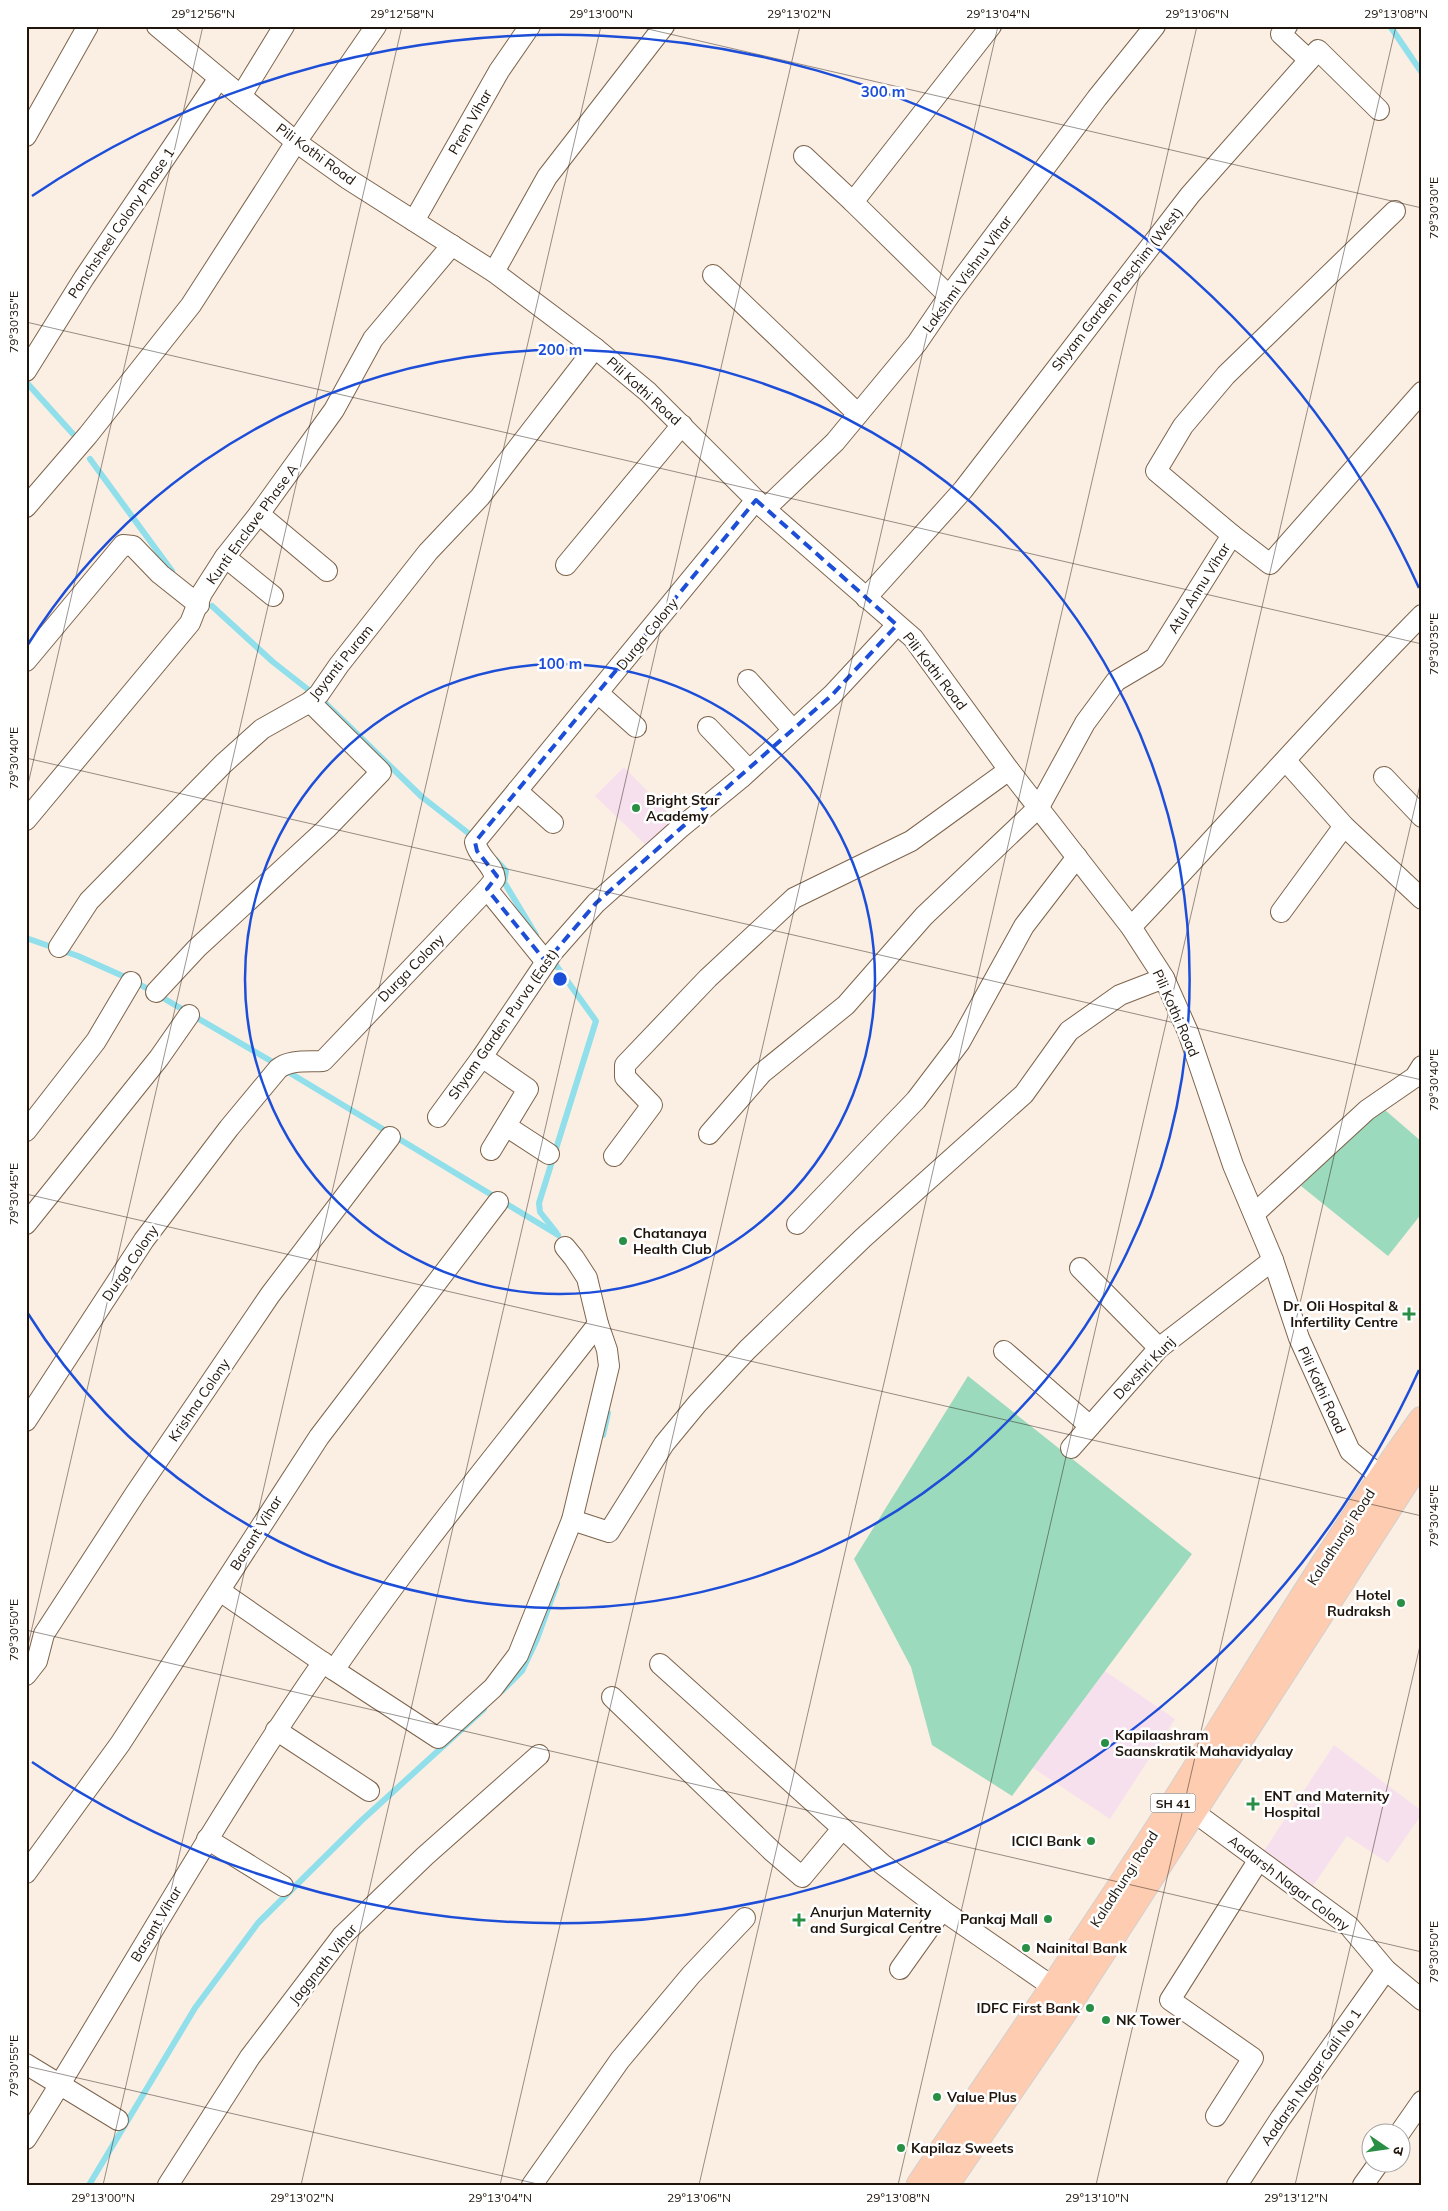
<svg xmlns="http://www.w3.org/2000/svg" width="1448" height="2211" font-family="Mulish,'Noto Sans Devanagari',sans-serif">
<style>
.education{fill:#f7e0ed}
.green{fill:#9cdabd}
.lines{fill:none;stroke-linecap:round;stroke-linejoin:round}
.stream{stroke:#90dfeb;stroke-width:6}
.minor-casing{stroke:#7d644c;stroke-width:22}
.major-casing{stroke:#d2d0ce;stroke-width:27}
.minor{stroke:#fff;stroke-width:20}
.major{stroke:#feccb0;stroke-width:25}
.marked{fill:none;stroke:#1d4ed8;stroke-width:4;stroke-dasharray:10 6;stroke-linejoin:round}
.ticks{fill:none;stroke:#1f150c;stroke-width:1;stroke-opacity:0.45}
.ring{fill:none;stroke:#1d4ed8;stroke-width:2.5}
.poi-dot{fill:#298f44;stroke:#fff;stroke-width:2}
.labels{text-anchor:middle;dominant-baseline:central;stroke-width:5;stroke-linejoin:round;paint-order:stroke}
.shield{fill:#fff;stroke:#625b55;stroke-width:1}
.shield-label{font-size:12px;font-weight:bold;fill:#1f150c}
.street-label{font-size:14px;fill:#1f150c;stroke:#fff}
.poi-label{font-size:14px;font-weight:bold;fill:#1f150c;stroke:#fff;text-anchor:start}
.centre{fill:#1d4ed8;stroke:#fff;stroke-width:2.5}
.ring-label{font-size:15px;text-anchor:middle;font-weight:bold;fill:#1d4ed8;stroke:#fff;stroke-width:5;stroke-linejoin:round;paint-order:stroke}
.neatline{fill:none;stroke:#1f150c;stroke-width:2}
.ticks-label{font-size:12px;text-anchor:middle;fill:#1f150c}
</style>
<rect width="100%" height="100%" fill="#fbefe4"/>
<g class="education">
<path d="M624,767l52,54 -28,26 -53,-51z"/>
<path d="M1105,1671l70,48 -65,100 -77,-51z"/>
<path d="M1334,1745l88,66v3l-34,49 -41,-27 -36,53 -48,-37z"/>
</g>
<g class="green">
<path d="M1385,1110l37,32v71l-34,43 -87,-70 43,-46z"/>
<path d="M968,1376l224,178 -180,242 -80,-51 -21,-78 -57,-108z"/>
</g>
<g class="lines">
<g class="stream">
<path d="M1390,26l32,47"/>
<path d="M1422,285v31"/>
<path d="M27,383l46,51"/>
<path d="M90,459l82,112"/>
<path d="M212,606l61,56 37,29"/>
<path d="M325,703l97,94 50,39"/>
<path d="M496,860l10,11 -2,11 32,53"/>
<path d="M26,938l52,18 56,25 142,83"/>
<path d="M553,961l43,60 -57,182 1,9 16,20"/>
<path d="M285,1070l273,165"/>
<path d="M603,1435l5,-22"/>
<path d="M502,1691l20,-20 15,-32 20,-55"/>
<path d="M89,2185l106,-177 63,-85 103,-102 123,-112"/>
</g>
<g class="minor-casing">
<g id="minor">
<path d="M157,26l139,116 52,37 146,93 101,76 53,44 117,117 148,129 96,132 122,157 33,51 24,54 45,133 40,95 26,78 51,113 43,36"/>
<path d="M1287,26l-6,8 28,26"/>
<path d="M241,96l43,-70"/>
<path d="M26,136l62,-110"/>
<path d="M804,156l49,46"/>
<path d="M414,221l85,-150 31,-45"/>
<path d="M494,272l53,-95 117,-151"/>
<path d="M713,275l145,139"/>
<path d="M949,296l-96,-94 138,-176"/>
<path d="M26,371l58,-93 135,-200"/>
<path d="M26,507l62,-72 103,-130 105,-163 80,-116"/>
<path d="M765,509l70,-67 82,-99 32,-47 148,-198 58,-72"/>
<path d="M259,514l68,57"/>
<path d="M1232,535l38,29 152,-172"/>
<path d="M225,557l48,39"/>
<path d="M566,565l116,-140"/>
<path d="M866,598l97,-108 227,-295 128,-145 61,60"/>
<path d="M26,661l97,-116 10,1 27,28 39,31"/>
<path d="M748,680l45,50"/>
<path d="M598,693l38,34"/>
<path d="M708,727l41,43"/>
<path d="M1286,761l58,65 78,73"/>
<path d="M1384,777l38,40"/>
<path d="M517,791l36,32"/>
<path d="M26,820l164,-197 12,-30 23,-36 34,-43 75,-104 39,-71 79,-94"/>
<path d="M487,889l59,73"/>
<path d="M1281,912l63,-86"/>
<path d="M1131,927c98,-103 191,-211 291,-312"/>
<path d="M59,947l30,-46 134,-137 39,-35 48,-27 9,-8 20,-29 89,-113 52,-55 115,-149"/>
<path d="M156,992l41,-44 129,-119 55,-57 -71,-70"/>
<path d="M482,1057l46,32 -37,61"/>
<path d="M438,1117l44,-60 70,-104 44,-50 84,-75 61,-50 91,-83 65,-70"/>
<path d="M506,1126l43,28"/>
<path d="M26,1131l70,-90 35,-59"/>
<path d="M709,1134l53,-61 84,-68 78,-89 115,-109 46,-84 31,-42 39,-23 77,-123 -76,-64 27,-45 43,-51 169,-164"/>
<path d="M614,1156l38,-51 -27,-28v-12l83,-87 86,-80 117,-57 98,-71"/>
<path d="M1254,1214l113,-104 48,-33 7,-11"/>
<path d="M26,1224l133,-166 30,-43"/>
<path d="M797,1224l119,-124 44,-58 64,-116 53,-69"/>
<path d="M1080,1268l79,80"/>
<path d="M1004,1351l86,75"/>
<path d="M26,1421l118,-181 85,-112 49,-59c11,-10 31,-7 45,-8l164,-172 8,-10c-1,-14 -17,-22 -20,-37l281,-342"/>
<path d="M1071,1448l88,-100 114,-88"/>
<path d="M572,1520l37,12 55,-88 33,-40 50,-54 116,-112 161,-144 45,-63 51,-36 44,-17"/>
<path d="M220,1591l114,79 104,68 55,-50 25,-33 54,-135 37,-154 -2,-16 -9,-26 -11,-46 -13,-20 -9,-11"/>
<path d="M660,1664l222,200 60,46 111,77"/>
<path d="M334,1670c82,-120 175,-231 264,-346"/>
<path d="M26,1675l11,-14 7,-27 91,-140 135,-199 120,-158"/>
<path d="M612,1697l161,155 29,25 40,-48"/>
<path d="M276,1730l93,61"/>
<path d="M1183,1804l166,122 37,44 36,30"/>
<path d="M207,1839l76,47"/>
<path d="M26,1873l94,-129 199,-307 179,-235"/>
<path d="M900,1969l42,-59"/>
<path d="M26,2064l92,56"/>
<path d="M1216,2116l37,-58 -83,-58 88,-139"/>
<path d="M1399,2134l23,-33"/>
<path d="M26,2139c100,-159 190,-323 297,-477"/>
<path d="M168,2185l82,-128 92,-121 83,-80 114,-101"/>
<path d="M532,2185l88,-125 71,-85 54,-57"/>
<path d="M1237,2185l43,-66 106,-149"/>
<path d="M1363,2185l15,-21"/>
</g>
</g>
<g class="major-casing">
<g id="major">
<path d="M919,2185c86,-129 176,-256 258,-387 80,-127 157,-257 245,-379"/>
<path d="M946,2185l117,-171 359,-557"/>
</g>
</g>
<use href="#minor" class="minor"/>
<use href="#major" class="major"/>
</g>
<path class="marked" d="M756,500l141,125 -65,70 -236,208 -50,59 -59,-73 10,-13 -20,-25 -2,-9z"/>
<path class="ticks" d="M635,26l787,182M26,322l1396,322M26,758l1396,322M26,793l177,-767M26,1194l1396,322M26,1630l1396,322M26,1654l376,-1628M26,2066l516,119M103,2185l498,-2159M301,2185l499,-2159M500,2185l498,-2159M699,2185l498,-2159M898,2185l498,-2159M1096,2185l326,-1409M1295,2185l127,-548"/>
<g class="ring">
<circle cx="560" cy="979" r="315"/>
<path d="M27 646A629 629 0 1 1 27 1312"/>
<path d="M1419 1370A944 944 0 0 1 32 1762M32 196A944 944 0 0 1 1419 588"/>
</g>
<g class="poi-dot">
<circle cx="636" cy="808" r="5"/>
<circle cx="623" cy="1241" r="5"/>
<path d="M1406.5 1306.5h5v5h5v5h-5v5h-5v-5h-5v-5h5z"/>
<circle cx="1401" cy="1603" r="5"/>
<circle cx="1105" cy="1743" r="5"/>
<path d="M1250.5 1796.5h5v5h5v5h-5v5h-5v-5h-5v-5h5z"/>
<circle cx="1091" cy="1841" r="5"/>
<circle cx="1048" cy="1919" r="5"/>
<path d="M796.5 1912.5h5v5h5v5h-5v5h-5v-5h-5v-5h5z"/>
<circle cx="1026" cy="1948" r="5"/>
<circle cx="1090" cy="2008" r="5"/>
<circle cx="1106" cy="2020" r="5"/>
<circle cx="937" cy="2097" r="5"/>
<circle cx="901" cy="2148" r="5"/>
</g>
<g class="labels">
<rect class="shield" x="1150.5" y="1793.5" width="45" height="19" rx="4"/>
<g class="shield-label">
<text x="1173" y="1803">SH 41</text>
</g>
<g class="street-label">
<text transform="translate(470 122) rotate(-60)">Prem Vihar</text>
<text transform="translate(316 154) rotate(36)">Pili Kothi Road</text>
<text transform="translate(121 223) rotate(-56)">Panchsheel Colony Phase 1</text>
<text transform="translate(967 274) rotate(-54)">Lakshmi Vishnu Vihar</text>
<text transform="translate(1117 289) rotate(-52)">Shyam Garden Paschim (West)</text>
<text transform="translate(644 391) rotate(42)">Pili Kothi Road</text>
<text transform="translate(252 524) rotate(-54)">Kunti Enclave Phase A</text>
<text transform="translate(1199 588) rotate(-58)">Atul Annu Vihar</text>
<text transform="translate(647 634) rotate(-51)">Durga Colony</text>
<text transform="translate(341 662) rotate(-51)">Jayanti Puram</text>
<text transform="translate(935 671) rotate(52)">Pili Kothi Road</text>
<text transform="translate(411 968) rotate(-46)">Durga Colony</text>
<text transform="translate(1176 1013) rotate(66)">Pili Kothi Road</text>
<text transform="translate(503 1024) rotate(-55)">Shyam Garden Purva (East)</text>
<text transform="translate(130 1263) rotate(-56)">Durga Colony</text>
<text transform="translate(1144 1368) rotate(-46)">Devshri Kunj</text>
<text transform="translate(1322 1390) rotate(65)">Pili Kothi Road</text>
<text transform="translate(199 1400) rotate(-56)">Krishna Colony</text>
<text transform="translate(256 1533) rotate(-58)">Basant Vihar</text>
<text transform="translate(1341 1537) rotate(-57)">Kaladhungi Road</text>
<text transform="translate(1124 1879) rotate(-57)">Kaladhungi Road</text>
<text transform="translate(1289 1883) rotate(37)">Aadarsh Nagar Colony</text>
<text transform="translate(156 1924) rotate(-59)">Basant Vihar</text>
<text transform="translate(323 1964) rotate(-51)">Jaggnath Vihar</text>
<text transform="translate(1311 2077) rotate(-55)">Aadarsh Nagar Gali No 1</text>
</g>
<g class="poi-label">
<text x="646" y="800">Bright Star<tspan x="646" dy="16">Academy</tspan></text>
<text x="633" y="1233">Chatanaya<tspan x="633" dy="16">Health Club</tspan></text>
<text x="1398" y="1306" text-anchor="end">Dr. Oli Hospital &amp;<tspan x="1398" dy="16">Infertility Centre</tspan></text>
<text x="1391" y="1595" text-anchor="end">Hotel<tspan x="1391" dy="16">Rudraksh</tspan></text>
<text x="1115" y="1735">Kapilaashram<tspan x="1115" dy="16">Saanskratik Mahavidyalay</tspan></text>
<text x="1264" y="1796">ENT and Maternity<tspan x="1264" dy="16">Hospital</tspan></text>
<text x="1081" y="1841" text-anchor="end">ICICI Bank</text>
<text x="810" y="1912">Anurjun Maternity<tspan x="810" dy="16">and Surgical Centre</tspan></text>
<text x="1038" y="1919" text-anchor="end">Pankaj Mall</text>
<text x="1036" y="1948">Nainital Bank</text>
<text x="1080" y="2008" text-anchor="end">IDFC First Bank</text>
<text x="1116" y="2020">NK Tower</text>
<text x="947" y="2097">Value Plus</text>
<text x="911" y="2148">Kapilaz Sweets</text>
</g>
</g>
<circle cx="560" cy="979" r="8" class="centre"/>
<g class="ring-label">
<text x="883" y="97">300 m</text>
<text x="560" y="355">200 m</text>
<text x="560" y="669">100 m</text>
</g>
<rect width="1448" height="2211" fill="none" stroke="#ffffff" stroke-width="55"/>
<g transform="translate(1386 2148) rotate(103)"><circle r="24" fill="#ffffff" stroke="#a5a19e"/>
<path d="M0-4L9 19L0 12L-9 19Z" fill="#298f44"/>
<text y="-8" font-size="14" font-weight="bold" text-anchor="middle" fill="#1f150c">उ</text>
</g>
<rect x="28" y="28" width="1392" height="2156" class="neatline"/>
<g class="ticks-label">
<text x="203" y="18">29°12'56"N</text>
<text x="402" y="18">29°12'58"N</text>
<text x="601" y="18">29°13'00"N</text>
<text x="799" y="18">29°13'02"N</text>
<text x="998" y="18">29°13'04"N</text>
<text x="1197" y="18">29°13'06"N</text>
<text x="1396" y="18">29°13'08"N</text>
<text transform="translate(1434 208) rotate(-90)" y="4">79°30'30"E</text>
<text transform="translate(14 322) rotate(-90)" y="4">79°30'35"E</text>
<text transform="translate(1434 644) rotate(-90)" y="4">79°30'35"E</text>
<text transform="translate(14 758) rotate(-90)" y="4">79°30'40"E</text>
<text transform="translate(1434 1080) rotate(-90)" y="4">79°30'40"E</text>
<text transform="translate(14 1194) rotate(-90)" y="4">79°30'45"E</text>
<text transform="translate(1434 1516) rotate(-90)" y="4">79°30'45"E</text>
<text transform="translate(14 1630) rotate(-90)" y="4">79°30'50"E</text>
<text transform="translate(1434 1952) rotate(-90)" y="4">79°30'50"E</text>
<text transform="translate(14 2066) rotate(-90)" y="4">79°30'55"E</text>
<text x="103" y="2202">29°13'00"N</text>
<text x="302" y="2202">29°13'02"N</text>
<text x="500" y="2202">29°13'04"N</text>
<text x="699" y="2202">29°13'06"N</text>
<text x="898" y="2202">29°13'08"N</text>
<text x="1097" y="2202">29°13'10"N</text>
<text x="1296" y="2202">29°13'12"N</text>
</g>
</svg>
